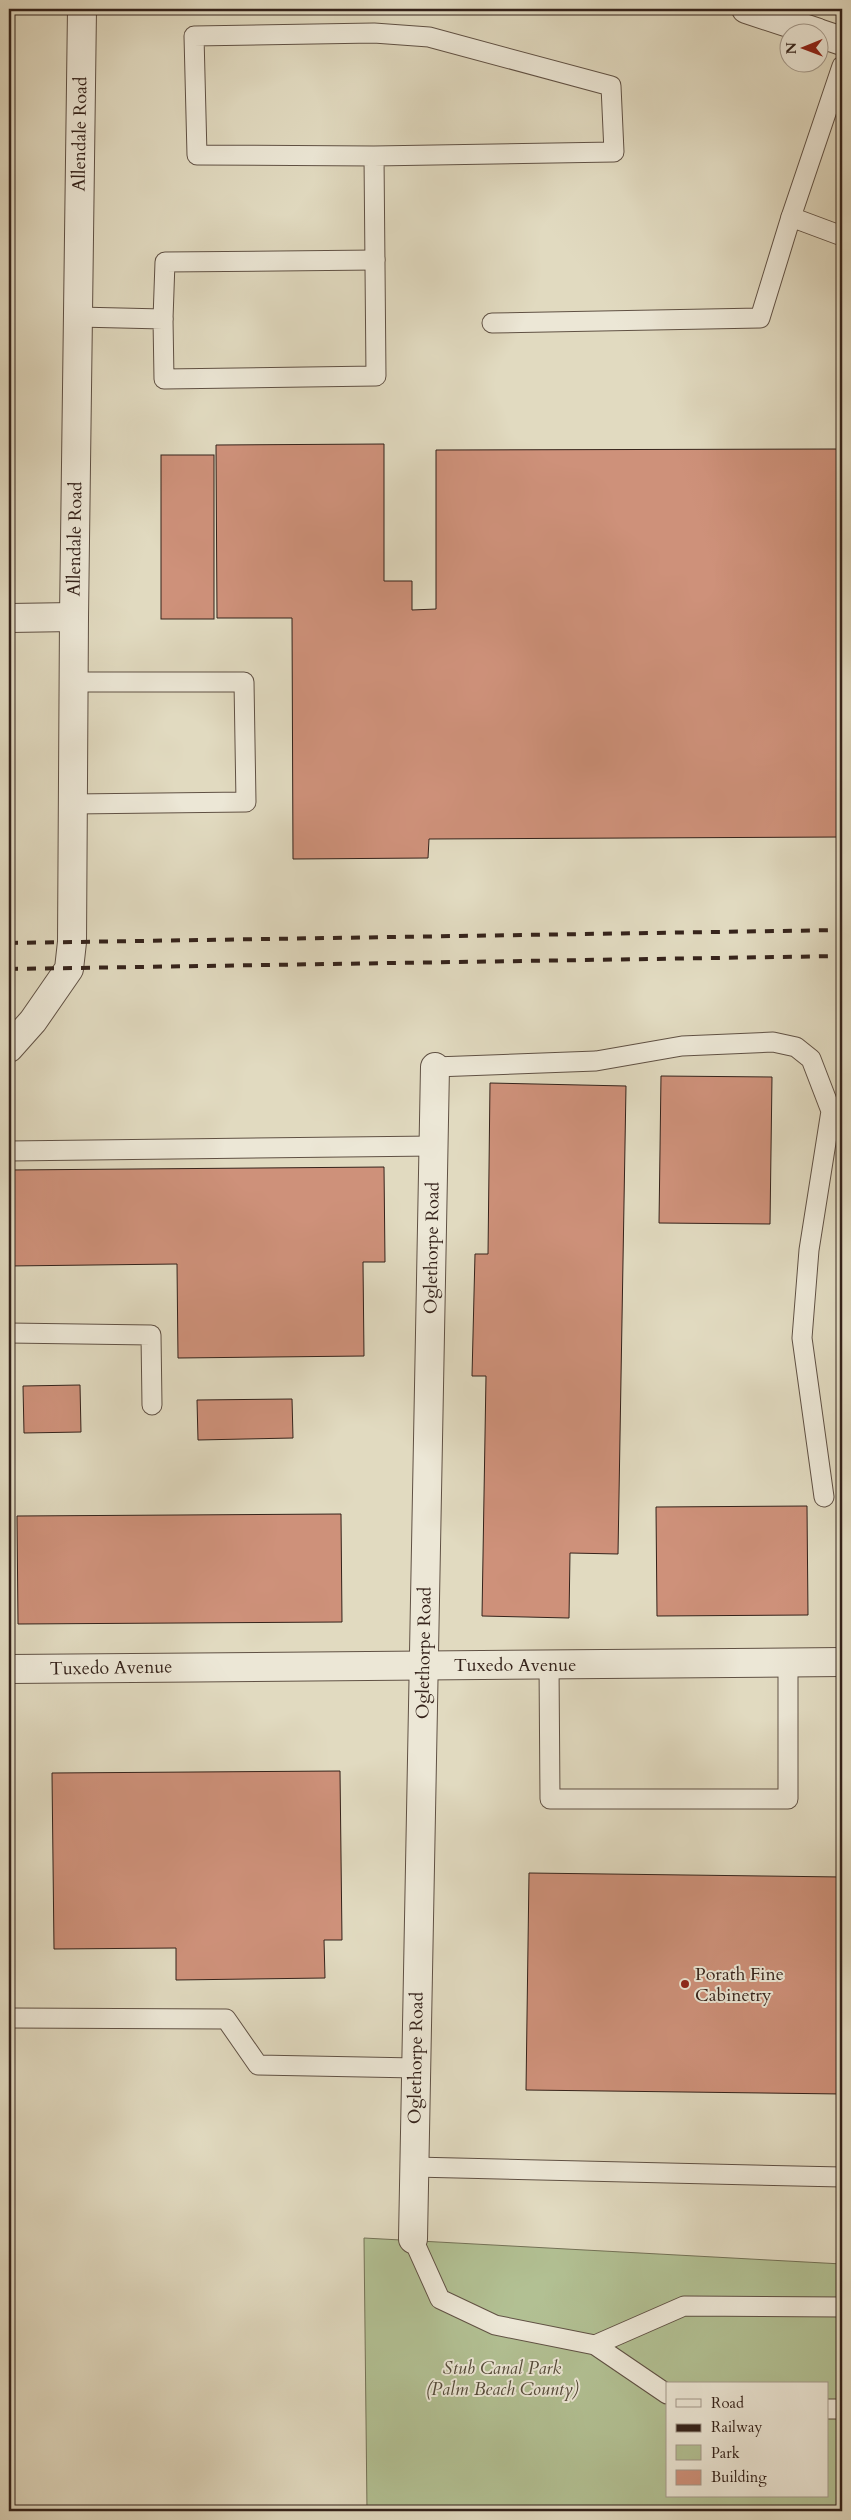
<svg xmlns="http://www.w3.org/2000/svg" width="851" height="2520" font-family="Cardo,serif">
<style>
.green{fill:#b2c093;stroke:#747257;fill-rule:evenodd}
.building{fill:#ce917a;stroke:#35231b}
.lines{fill:none;stroke-linecap:round;stroke-linejoin:round}
.lane-casing{stroke:#605144;stroke-width:21}
.street-casing{stroke:#605144;stroke-width:30}
.lane{stroke:#ece7d6;stroke-width:19}
.street{stroke:#ece7d6;stroke-width:28}
.rail{stroke:#35231b;stroke-width:4;stroke-dasharray:9 9;stroke-linecap:butt}
.poi-dot{fill:#8f2418;stroke:#ece7d6;stroke-width:2}
.labels{text-anchor:middle;dominant-baseline:central;stroke-width:4;stroke-linejoin:round;paint-order:stroke}
.street-label{font-size:18px;fill:#35231b;stroke:#ece7d6}
.poi-label{font-size:18px;fill:#35231b;stroke:#ece7d6;text-anchor:start}
.park-label{font-size:18px;font-style:italic;fill:#544a39;stroke:#ece7d6}
</style>
<rect width="100%" height="100%" fill="#e1dac0"/>
<filter id="stains"><feTurbulence type="fractalNoise" baseFrequency=".004" numOctaves="4"/><feColorMatrix values="0 0 0 0 .2 0 0 0 0 .09 0 0 0 0 .02 0 0 0 .5 -.17"/></filter>
<radialGradient id="worn" r=".72"><stop offset=".6" stop-color="#630" stop-opacity="0"/><stop offset="1" stop-color="#630" stop-opacity=".3"/></radialGradient>
<g class="green">
<path d="M364,2238l478,26v247h-475zM667,2384h160v112h-160z"/>
<path d="M9,2508l85,3h-85z"/>
</g>
<g class="building">
<path d="M384,444v137h28v29l24,-1v-159l406,-1v388l-413,2 -1,19 -135,1 -1,-241h-75l-1,-173z"/>
<rect x="161" y="455" width="53" height="164"/>
<path d="M661,1076l111,1 -2,147 -111,-1z"/>
<path d="M490,1083l136,3 -8,468 -48,-1 -1,65 -87,-2 4,-240h-14l3,-122h13z"/>
<path d="M384,1167l1,95h-22l1,94 -186,2 -1,-94 -168,2v-96z"/>
<path d="M80,1385l1,47 -57,1 -1,-47z"/>
<path d="M292,1399l1,39 -95,2 -1,-40z"/>
<path d="M807,1506l1,109 -151,1 -1,-109z"/>
<path d="M341,1514l1,108 -324,2 -1,-108z"/>
<path d="M340,1771l2,169h-18l1,38 -149,2v-32l-122,1 -2,-176z"/>
<path d="M529,1873l313,4v217l-316,-4z"/>
</g>
<g class="lines">
<g class="lane-casing">
<g id="lane">
<path d="M842,66l-51,151 51,19"/>
<path d="M78,317l85,2 1,60 212,-3 -2,-220 240,-4 -3,-66 -182,-49 -55,-4 -180,3 3,119 177,1"/>
<path d="M163,319l2,-57 210,-2"/>
<path d="M492,323l268,-5 31,-101"/>
<path d="M73,804l173,-2 -2,-120h-170"/>
<path d="M435,1067l161,-6 86,-15 91,-4 23,5 15,12 20,52 -22,139 -7,88 22,159"/>
<path d="M9,1151l425,-5"/>
<path d="M9,1333l142,2 1,70"/>
<path d="M549,1664l1,135h238v-136"/>
<path d="M9,2018l217,1 32,46 158,3"/>
<path d="M414,2167l428,10"/>
<path d="M413,2239l27,60 55,26 100,20 72,49"/>
<path d="M595,2345l89,-39 158,1"/>
<path d="M827,2409h15"/>
</g>
</g>
<g class="street-casing">
<g id="street">
<path d="M746,9l70,23"/>
<path d="M818,33l24,8"/>
<path d="M9,618l65,-1"/>
<path d="M9,1048l24,-27 36,-52 3,-27 2,-325 8,-608"/>
<path d="M9,1669l833,-7"/>
<path d="M413,2239l22,-1172"/>
</g>
</g>
<use href="#lane" class="lane"/>
<use href="#street" class="street"/>
<g class="rail">
<path d="M9,943l833,-13"/>
<path d="M9,969l833,-13"/>
</g>
</g>
<circle class="poi-dot" cx="685" cy="1984" r="5"/>
<g class="labels">
<g class="street-label">
<text transform="translate(80 134) rotate(-89)">Allendale Road</text>
<text transform="translate(75 539) rotate(-89)">Allendale Road</text>
<text transform="translate(432 1248) rotate(-89)">Oglethorpe Road</text>
<text transform="translate(424 1653) rotate(-89)">Oglethorpe Road</text>
<text x="515" y="1665">Tuxedo Avenue</text>
<text transform="translate(111 1668) rotate(-1)">Tuxedo Avenue</text>
<text transform="translate(416 2058) rotate(-89)">Oglethorpe Road</text>
</g>
<g class="poi-label">
<text x="695" y="1974">Porath Fine<tspan x="695" dy="21">Cabinetry</tspan></text>
</g>
<g class="park-label">
<text x="502" y="2368">Stub Canal Park<tspan x="502" dy="21">(Palm Beach County)</tspan></text>
</g>
</g>
<rect width="851" height="2520" fill="none" stroke="#e1dac0" stroke-width="30"/>
<rect x="10" y="10" width="831" height="2500" fill="none" stroke="#35231b" stroke-width="2.5"/>
<rect x="15" y="15" width="821" height="2490" fill="none" stroke="#35231b"/>
<rect x="666" y="2382" width="162" height="115" fill="#ece7d6" stroke="#a3998b"/>
<rect x="676" y="2399" width="25" height="8" fill="#ece7d6" stroke="#a3998b"/>
<text x="711" y="2408" font-size="15" fill="#35231b">Road</text>
<rect x="676" y="2424" width="25" height="8" fill="#35231b" stroke="#a3998b"/>
<text x="711" y="2432" font-size="15" fill="#35231b">Railway</text>
<rect x="676" y="2445" width="25" height="15" fill="#b2c093" stroke="#a3998b"/>
<text x="711" y="2458" font-size="15" fill="#35231b">Park</text>
<rect x="676" y="2470" width="25" height="15" fill="#ce917a" stroke="#a3998b"/>
<text x="711" y="2482" font-size="15" fill="#35231b">Building</text>
<g transform="translate(804 48) rotate(269)"><circle r="24" fill="#ece7d6" stroke="#a3998b"/>
<path d="M0-4L9 19L0 12L-9 19Z" fill="#8f2418"/>
<text y="-8" font-size="14" font-weight="bold" text-anchor="middle" fill="#35231b">N</text>
</g>
<rect width="100%" height="100%" filter="url(#stains)"/>
<rect width="100%" height="100%" fill="url(#worn)"/>
</svg>
